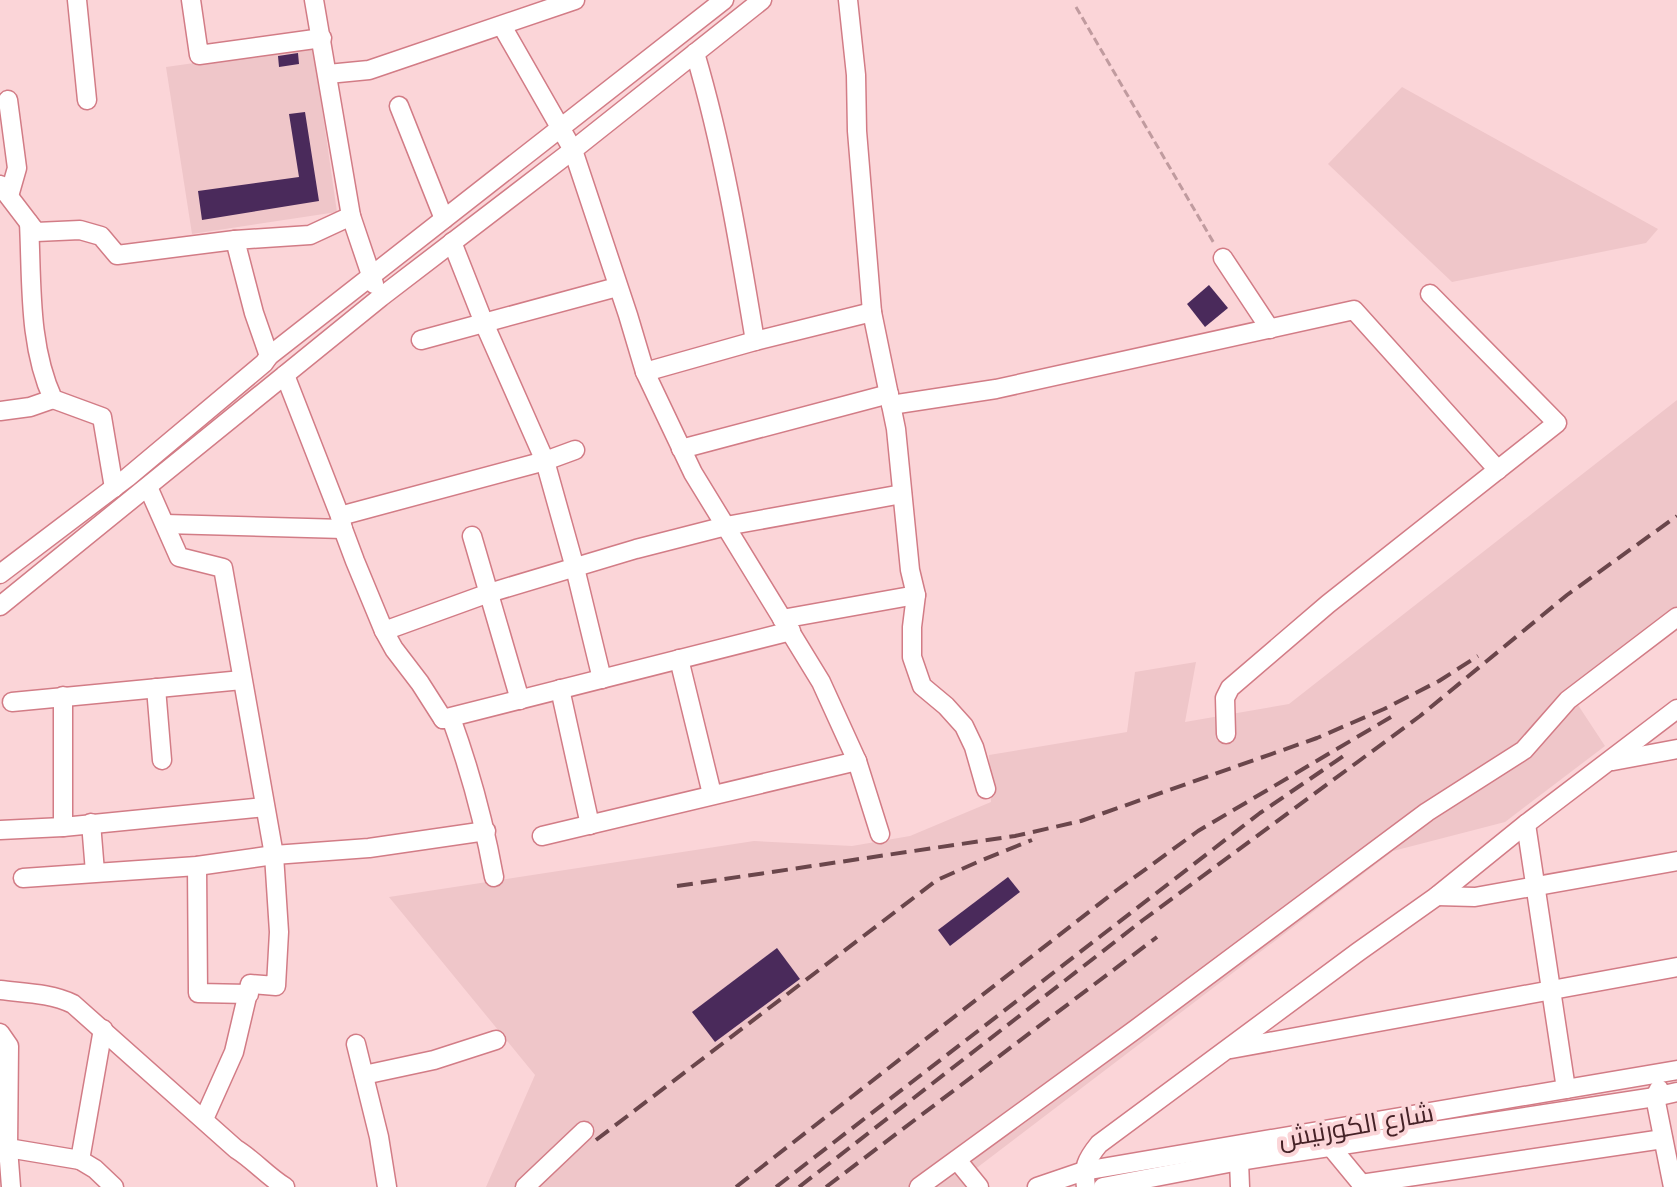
<svg xmlns="http://www.w3.org/2000/svg" width="1677" height="1187" font-family="'Golos Text',Cairo,sans-serif">
<style>
.built{fill:#efc6c9}
.building{fill:#4a2a5b}
.lines{fill:none;stroke-linecap:round;stroke-linejoin:round}
.minor-casing{stroke:#d27c86;stroke-width:21}
.path{stroke:#c09b9f;stroke-width:3;stroke-dasharray:8 4;stroke-linecap:butt}
.minor{stroke:#fff;stroke-width:18}
.rail{stroke:#6a464b;stroke-width:4;stroke-dasharray:16 8;stroke-linecap:butt}
.labels{text-anchor:middle;dominant-baseline:central;stroke-width:8;stroke-linejoin:round;paint-order:stroke}
.street-label{font-size:26px;fill:#452227;stroke:#fbd5d8}
</style>
<rect width="100%" height="100%" fill="#fbd5d8"/>
<g class="built">
<path d="M313,46l24,166 -145,22 -26,-167z"/>
<path d="M1402,87l256,142 -12,14 -194,39 -124,-118z"/>
<path d="M1677,400v230l-99,75 27,41 -100,76 -112,29 -419,319 -4,17h-484l49,-112 -146,-178 365,-56 98,5 58,-10 81,-34 -2,-47 138,-23 8,-60 61,-10 -11,60 104,-18z"/>
</g>
<g class="building">
<path d="M298,53l1,11 -20,3 -1,-11z"/>
<path d="M305,112l14,89 -117,19 -4,-29 101,-14 -10,-63z"/>
<path d="M1209,285l19,23 -23,19 -18,-23z"/>
<path d="M1008,877l12,15 -70,54 -12,-16z"/>
<path d="M777,948l23,31 -85,63 -23,-30z"/>
</g>
<g class="lines">
<g class="minor-casing">
<g id="minor">
<path d="M77,0l10,100"/>
<path d="M191,0l8,55 123,-17"/>
<path d="M314,0l37,216 23,68"/>
<path d="M848,0l8,75 1,56 15,181 24,117 14,141 6,25 -4,32v30l10,29 24,20 18,20 10,21 12,42"/>
<path d="M502,26l71,124 55,165 17,57 48,101 128,209 36,79 23,73"/>
<path d="M695,53c28,94 44,191 60,288"/>
<path d="M328,74l41,-4 206,-70"/>
<path d="M8,100l9,68 -8,28"/>
<path d="M399,106l45,113"/>
<path d="M0,185l36,47 44,-2 21,6 16,19 118,-15"/>
<path d="M29,223c3,58 -1,122 24,176l49,18 12,71"/>
<path d="M452,242l32,81 61,138 30,107 27,111"/>
<path d="M1223,258l47,71"/>
<path d="M421,340l196,-53"/>
<path d="M269,356l-15,-43 -19,-73 75,-5 41,-19"/>
<path d="M645,372l110,-31 117,-29"/>
<path d="M285,375l55,141 3,13 12,32 29,70 10,18 26,34 23,36 8,-1c19,52 33,104 43,159"/>
<path d="M891,405l105,-16 358,-79 144,160"/>
<path d="M0,411l30,-4 23,-8"/>
<path d="M681,449l208,-55"/>
<path d="M148,487l31,70 44,11 51,287 5,77 -3,54 -26,-2 -16,68 -30,67"/>
<path d="M340,516l205,-55 30,-11"/>
<path d="M165,524l178,5"/>
<path d="M472,536l48,164"/>
<path d="M0,574l128,-97 136,-114 5,-7 455,-356"/>
<path d="M0,606l381,-309 192,-147 189,-150"/>
<path d="M782,619l134,-24"/>
<path d="M384,631l105,-38 147,-44 90,-23 176,-32"/>
<path d="M679,659l33,135"/>
<path d="M156,688l6,72"/>
<path d="M560,689l30,136"/>
<path d="M12,702l230,-22"/>
<path d="M443,719l348,-88"/>
<path d="M1226,734l-1,-36 5,-10 98,-84 229,-181 -127,-129"/>
<path d="M1613,761l64,-12"/>
<path d="M91,823l4,49"/>
<path d="M1526,824l40,265"/>
<path d="M63,827v-131"/>
<path d="M0,830l63,-3 202,-20"/>
<path d="M542,836l315,-75"/>
<path d="M197,866l1,127 51,1"/>
<path d="M23,878l174,-12 77,-11 95,-7 117,-17"/>
<path d="M1437,896l38,1 202,-36"/>
<path d="M0,990c24,3 51,3 73,14l163,145c18,11 31,27 49,38"/>
<path d="M103,1029l-23,131 15,9 19,18"/>
<path d="M0,1033l9,13 -1,102 3,39"/>
<path d="M356,1044l23,93 8,50"/>
<path d="M1231,1049l446,-82"/>
<path d="M364,1075l70,-15 62,-20"/>
<path d="M1659,1089l-4,8 18,90"/>
<path d="M1331,1147l33,40"/>
<path d="M8,1148l72,12"/>
<path d="M957,1160l22,27"/>
<path d="M1239,1161l1,26"/>
<path d="M1361,1184l302,-45"/>
<path d="M525,1187l59,-56"/>
<path d="M919,1187l217,-158 291,-217 97,-62 44,-50 109,-83"/>
<path d="M1037,1187l47,-16 593,-101"/>
<path d="M1086,1187c-3,-20 0,-27 13,-43l259,-192 79,-56 89,-72 151,-115"/>
<path d="M1103,1187l136,-26 416,-64 22,-5"/>
</g>
</g>
<path class="path" d="M1076,7l139,238"/>
<use href="#minor" class="minor"/>
<g class="rail">
<path d="M677,886l338,-50 66,-15 236,-83 67,-29 55,-28 39,-25"/>
<path d="M596,1140l341,-260 43,-19 52,-21"/>
<path d="M736,1187l381,-297 81,-59 193,-114"/>
<path d="M776,1187l484,-374 85,-58"/>
<path d="M799,1187l344,-267 277,-204 147,-121 110,-79"/>
<path d="M826,1187l331,-250"/>
</g>
</g>
<g class="labels">
<g class="street-label">
<text transform="translate(1356 1125) rotate(-10)">شارع الكورنيش</text>
</g>
</g>
</svg>
